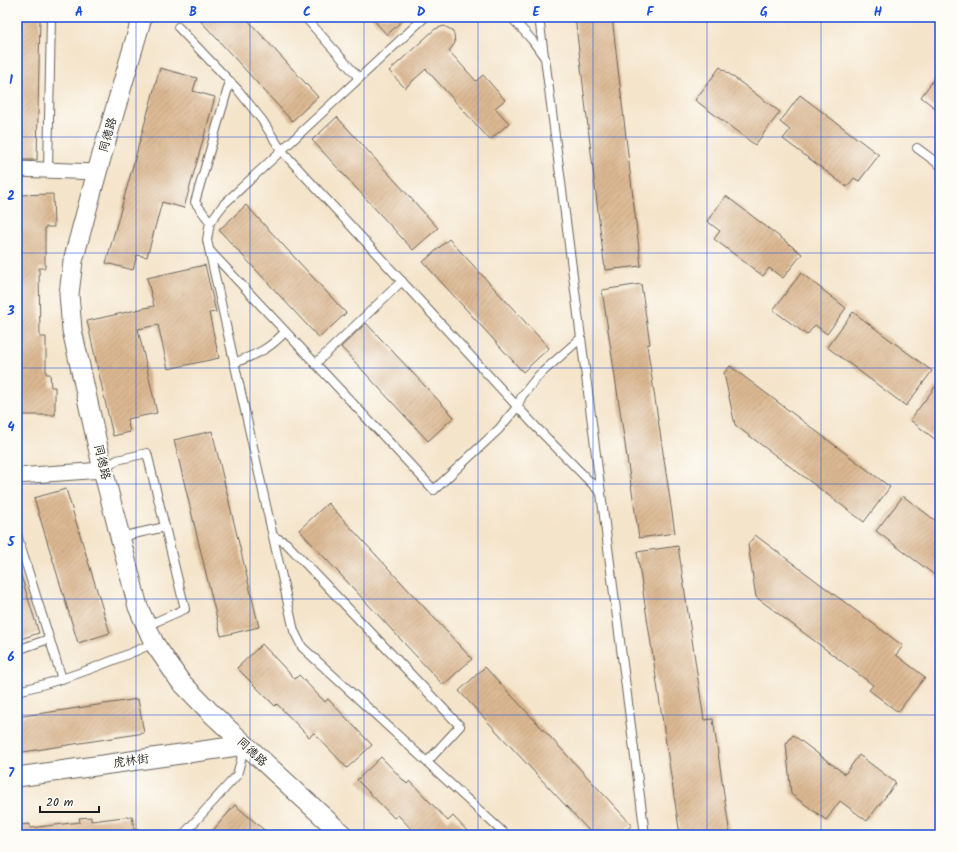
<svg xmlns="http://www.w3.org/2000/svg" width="957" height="852" font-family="Kalam,'LXGW WenKai TC',sans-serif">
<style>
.building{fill:url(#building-hatch)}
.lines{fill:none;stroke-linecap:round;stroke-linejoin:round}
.service-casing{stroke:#686259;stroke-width:10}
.minor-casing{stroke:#686259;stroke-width:17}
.tertiary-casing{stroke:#686259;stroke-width:21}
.service{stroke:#fff;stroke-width:8}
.minor{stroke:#fff;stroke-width:15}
.tertiary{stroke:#fff;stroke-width:19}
.grid{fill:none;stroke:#1d4ed8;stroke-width:1;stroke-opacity:0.55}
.labels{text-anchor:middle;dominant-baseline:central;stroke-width:3.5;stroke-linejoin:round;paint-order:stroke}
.street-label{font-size:12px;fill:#1c1c1c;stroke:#fdfcf7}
.neatline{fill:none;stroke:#1d4ed8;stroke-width:1.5}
.grid-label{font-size:13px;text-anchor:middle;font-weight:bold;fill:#1d4ed8}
</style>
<defs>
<pattern id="building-hatch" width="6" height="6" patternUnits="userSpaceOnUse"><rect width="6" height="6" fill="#dbb892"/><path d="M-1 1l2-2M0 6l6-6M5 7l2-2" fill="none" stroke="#bb9e7d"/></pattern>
</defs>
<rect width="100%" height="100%" fill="#fdfcf7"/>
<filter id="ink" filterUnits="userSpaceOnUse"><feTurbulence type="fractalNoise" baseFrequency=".025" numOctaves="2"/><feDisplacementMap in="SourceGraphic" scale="8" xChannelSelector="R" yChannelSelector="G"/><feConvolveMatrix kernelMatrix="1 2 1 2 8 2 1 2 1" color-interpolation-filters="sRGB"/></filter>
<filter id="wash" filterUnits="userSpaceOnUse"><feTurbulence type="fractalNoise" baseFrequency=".012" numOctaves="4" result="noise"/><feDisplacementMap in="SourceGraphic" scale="16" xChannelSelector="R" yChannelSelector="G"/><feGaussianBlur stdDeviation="0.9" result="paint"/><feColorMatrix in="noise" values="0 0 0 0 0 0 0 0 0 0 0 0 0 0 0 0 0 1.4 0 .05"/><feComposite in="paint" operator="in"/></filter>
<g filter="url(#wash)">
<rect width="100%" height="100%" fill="#f4e4ca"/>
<g id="blocks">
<g class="building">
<path d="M17,17h23l-3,143h-20z"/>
<path d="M197,17h48l73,80 -26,24z"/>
<path d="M371,17h35l-19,18z"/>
<path d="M575,17h37l29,249 -36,4z"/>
<path d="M444,26l8,4 2,4 1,9 -6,8 27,30 7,-6 22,25 -10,8 14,15 -19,17 -64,-71 -21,19 -16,-17 46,-42z"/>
<path d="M720,67l60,45 -25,33 -60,-45z"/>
<path d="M160,68l37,10 -4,13 22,6 -31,111 -22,-6 -15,55 -10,-2 -4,15 -27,-7z"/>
<path d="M940,71v41l-19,-15z"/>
<path d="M800,95l79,60 -20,26 -5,-3 -7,9 -64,-48 7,-9 -10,-8z"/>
<path d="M337,117l101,111 -25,22 -101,-110z"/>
<path d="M53,194l1,33h-9v41h-6l1,69h6v37h4l1,13h4v28h-38v-220z"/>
<path d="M726,196l76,58 -19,24 -14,-10 -6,8 -49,-37 6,-8 -13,-10z"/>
<path d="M246,205l100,108 -27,25 -100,-108z"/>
<path d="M449,239l100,109 -26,24 -100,-110z"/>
<path d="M205,265l11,47 -7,1 10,45 -51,11 -10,-44 -20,4 19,84 -30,6 3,13 -17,4 -26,-115 67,-15 -7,-28z"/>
<path d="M801,273l45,35 -19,26 -12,-9 -8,10 -34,-25z"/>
<path d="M641,284l9,60 -3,1 28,188 -36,5 -37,-248z"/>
<path d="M853,312l79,59 -26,35 -79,-59z"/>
<path d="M366,323l88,94 -26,24 -87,-94z"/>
<path d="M730,366l160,121 -26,35 -129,-97 -11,-52z"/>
<path d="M935,387l5,4v52l-30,-23z"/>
<path d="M212,431l47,196 -38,9 -47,-196z"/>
<path d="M66,489l44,144 -32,10 -44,-145z"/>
<path d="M903,496l37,28v55l-64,-48z"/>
<path d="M328,503l144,156 -29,26 -144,-155z"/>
<path d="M755,535l148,111 -7,9 29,22 -27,35 -29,-22 4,-5 -117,-88 -8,-52z"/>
<path d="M678,546l26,174 9,-1 17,116h-50l-43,-283z"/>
<path d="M17,563l22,70 -22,7z"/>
<path d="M262,644l33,35 4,-4 26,27 3,-3 44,46 -25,23 -33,-35 -5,4 -32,-33 -2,2 -38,-38z"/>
<path d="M485,667l147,158 -11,10h-28l-134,-144z"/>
<path d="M138,699l6,34 -127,20v-36z"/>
<path d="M793,735l52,39 14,-19 37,28 -29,38 -27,-20 -14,19 -35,-26 -5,-50z"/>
<path d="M381,757l26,27 3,-3 38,40 5,-5 18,19h-54l-19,-20 -4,3 -37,-38z"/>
<path d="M235,805l35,30h-61z"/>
<path d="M132,816l2,14h6l1,5h-124v-5l3,-1 -1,-4 11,-1v4l50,-6 -1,-4 12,-1v4z"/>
</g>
</g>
</g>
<g filter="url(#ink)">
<use href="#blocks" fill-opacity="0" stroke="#686259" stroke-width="1"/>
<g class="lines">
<g class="service-casing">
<g id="service">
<path d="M305,17l54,61"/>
<path d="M425,17l-201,187 -14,18 -3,18 87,391 8,16 204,188"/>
<path d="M511,17l21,23 13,18 100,777"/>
<path d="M539,17l5,39"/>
<path d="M178,27l60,63 24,30 19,30 255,277 64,65"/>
<path d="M917,148l23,17"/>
<path d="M48,170l3,-153"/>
<path d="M210,222l-15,-20 35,-121"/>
<path d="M210,251l224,239 65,-61 18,-22 5,-11 16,-20 43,-38"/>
<path d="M234,363c23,-9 34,-13 51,-31"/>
<path d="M315,364l87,-83"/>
<path d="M103,470l14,-10 30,-7 38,156 -39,17"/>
<path d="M17,535l45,144"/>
<path d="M273,536l13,7 174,183 -33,36"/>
<path d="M120,537l45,-10"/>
<path d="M17,650l32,-11"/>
<path d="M17,691c47,-10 92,-28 137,-48"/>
<path d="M183,835l54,-60 8,-30"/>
</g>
</g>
<g class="minor-casing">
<g id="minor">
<path d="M17,169l80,3"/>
<path d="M17,476l86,-6"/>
</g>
</g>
<g class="tertiary-casing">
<g id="tertiary">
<path d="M142,17l-45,155 -24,89 -4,33 3,36 31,140 35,137 16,36 26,38 32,33 131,121"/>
<path d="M17,777l228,-32"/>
</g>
</g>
<use href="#service" class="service"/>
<use href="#minor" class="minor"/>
<use href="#tertiary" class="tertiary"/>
</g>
</g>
<path class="grid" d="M136,17v818M250,17v818M364,17v818M478,17v818M593,17v818M707,17v818M821,17v818M17,137h923M17,253h923M17,368h923M17,484h923M17,599h923M17,715h923"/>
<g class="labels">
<g class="street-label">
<text transform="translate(108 135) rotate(-74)">同德路</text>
<text transform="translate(102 462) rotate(77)">同德路</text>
<text transform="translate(252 752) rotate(43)">同德路</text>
<text transform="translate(131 761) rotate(-8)">虎林街</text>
</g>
</g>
<rect width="957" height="852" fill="none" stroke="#fdfcf7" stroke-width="44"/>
<path d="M40 806v6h59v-6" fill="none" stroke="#1c1c1c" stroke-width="2"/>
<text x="46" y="806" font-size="12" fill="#1c1c1c" stroke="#fdfcf7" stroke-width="3" paint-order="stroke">20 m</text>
<rect x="22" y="22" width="913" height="808" class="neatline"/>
<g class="grid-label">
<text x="79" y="16">A</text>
<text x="193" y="16">B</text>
<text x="307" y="16">C</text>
<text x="421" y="16">D</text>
<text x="536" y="16">E</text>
<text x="650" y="16">F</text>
<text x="764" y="16">G</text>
<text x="878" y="16">H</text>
<text x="11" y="84">1</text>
<text x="11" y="200">2</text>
<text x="11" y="315">3</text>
<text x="11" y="431">4</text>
<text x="11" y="546">5</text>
<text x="11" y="661">6</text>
<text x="11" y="777">7</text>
</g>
</svg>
